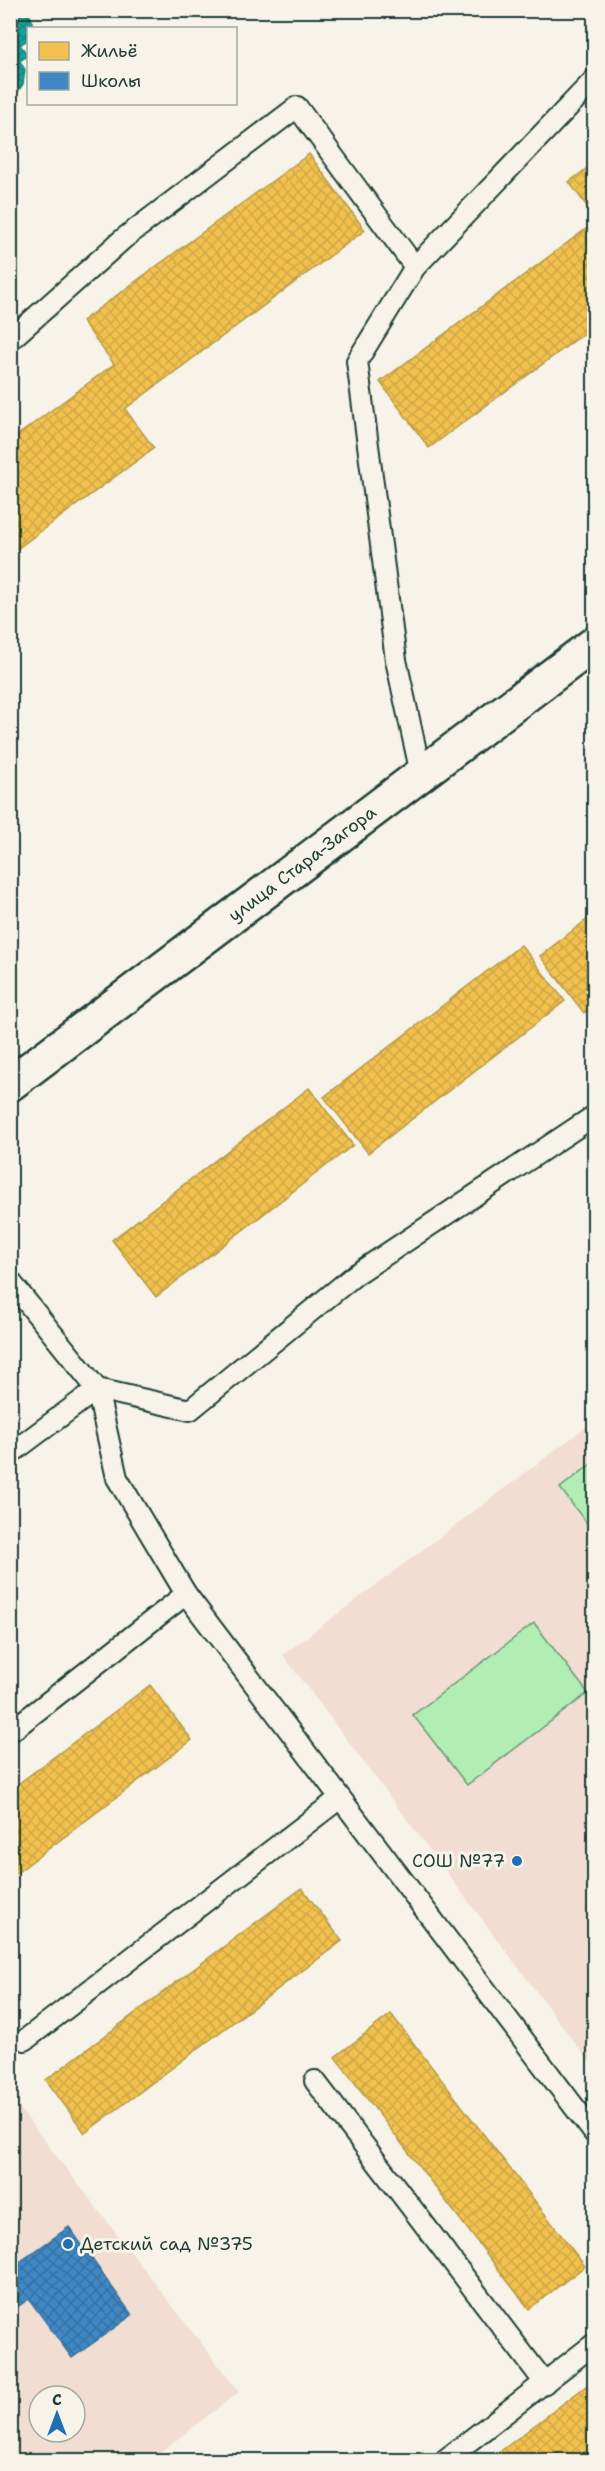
<svg xmlns="http://www.w3.org/2000/svg" width="605" height="2471" font-family="'Shantell Sans',sans-serif">
<style>
.built{fill:#f1ddd2;fill-rule:evenodd}
.park{fill:#b0eeb5;stroke:#689674;stroke-width:1.5}
.homes{fill:url(#homes-cross-hatch);stroke:#b39946;stroke-width:1.5}
.schools{fill:url(#schools-cross-hatch);stroke:#35729a;stroke-width:1.5}
.public{fill:url(#public-cross-hatch);stroke:#19847a;stroke-width:1.5}
.lines{fill:none;stroke-linecap:round;stroke-linejoin:round}
.lane-casing{stroke:#1f3d34;stroke-width:24}
.secondary-casing{stroke:#1f3d34;stroke-width:38}
.lane{stroke:#f7f3e8;stroke-width:20}
.secondary{stroke:#f7f3e8;stroke-width:33}
.poi-dot{fill:#1f6fb2;stroke:#f7f3e8;stroke-width:2}
.labels{text-anchor:middle;dominant-baseline:central;stroke-width:6;stroke-linejoin:round;paint-order:stroke}
.street-label{font-size:18px;fill:#1f3d34;stroke:#f7f3e8}
.poi-label{font-size:18px;fill:#1f3d34;stroke:#f7f3e8;text-anchor:end}
</style>
<defs>
<pattern id="homes-cross-hatch" width="8" height="8" patternUnits="userSpaceOnUse" patternTransform="scale(1.5)"><rect width="8" height="8" fill="#f2c14e"/><path d="M0 0l8 8M0 8l8-8" fill="none" stroke="#cfa745"/></pattern>
<pattern id="schools-cross-hatch" width="8" height="8" patternUnits="userSpaceOnUse" patternTransform="scale(1.5)"><rect width="8" height="8" fill="#3f88c5"/><path d="M0 0l8 8M0 8l8-8" fill="none" stroke="#3470a1"/></pattern>
<pattern id="public-cross-hatch" width="8" height="8" patternUnits="userSpaceOnUse" patternTransform="scale(1.5)"><rect width="8" height="8" fill="#17a398"/><path d="M0 0l8 8M0 8l8-8" fill="none" stroke="#14867d"/></pattern>
</defs>
<rect width="100%" height="100%" fill="#f7f3e8"/>
<filter id="ink" filterUnits="userSpaceOnUse"><feTurbulence type="fractalNoise" baseFrequency=".0167" numOctaves="2"/><feDisplacementMap in="SourceGraphic" scale="12" xChannelSelector="R" yChannelSelector="G"/><feConvolveMatrix kernelMatrix="1 2 1 2 8 2 1 2 1" color-interpolation-filters="sRGB"/></filter>
<g filter="url(#ink)">
<g class="built">
<path d="M594,1421v647l-311,-413z"/>
<path d="M10,2096l229,296 -89,68h-139zM39,2396h36v36h-36z"/>
</g>
<g class="park">
<path d="M594,1462v71l-34,-45z"/>
<path d="M534,1623l54,70 -121,92 -54,-70z"/>
</g>
<g class="homes">
<path d="M309,154l56,76 -240,179 29,39 -144,106v-113l104,-77 -32,-43z"/>
<path d="M594,163v53l-25,-34z"/>
<path d="M594,223v103l-165,122 -49,-66z"/>
<path d="M594,914v91l-10,8 -44,-57z"/>
<path d="M521,945l44,56 -197,152 -44,-56z"/>
<path d="M309,1088l44,57 -197,152 -44,-57z"/>
<path d="M150,1685l42,55 -182,138v-88z"/>
<path d="M302,1888l40,53 -257,192 -39,-53z"/>
<path d="M391,2014l194,252 -56,43 -194,-252z"/>
<path d="M594,2380v80h-105z"/>
</g>
<path class="schools" d="M69,2227l63,88 -60,43 -43,-59 -19,13v-43z"/>
<path class="public" d="M10,10h17l5,10v7l-4,1 -1,12 -7,5 8,10 -8,6 5,9 -2,14 -4,6 -9,6z"/>
<g class="lines">
<g class="lane-casing">
<g id="lane">
<path d="M10,340l113,-101 174,-132 118,160"/>
<path d="M421,774l-25,-114 -39,-299 58,-94 179,-187"/>
<path d="M10,1281l87,108 20,89 69,116 408,539"/>
<path d="M10,1454l87,-65 93,21 165,-135 239,-159"/>
<path d="M10,1732l176,-138"/>
<path d="M25,2040l315,-242"/>
<path d="M315,2081l230,302"/>
<path d="M445,2460l149,-116"/>
</g>
</g>
<g class="secondary-casing">
<g id="secondary">
<path id="s1" d="M10,1084l584,-440"/>
</g>
</g>
<use href="#lane" class="lane"/>
<use href="#secondary" class="secondary"/>
</g>
</g>
<g class="poi-dot">
<circle cx="517" cy="1861" r="6"/>
<circle cx="68" cy="2244" r="6"/>
</g>
<g class="labels">
<g class="street-label">
<text stroke="none"><textPath href="#s1" startOffset="366">улица Стара-Загора</textPath></text>
</g>
<g class="poi-label">
<text x="505" y="1861">СОШ №77</text>
<text x="80" y="2244" text-anchor="start">Детский сад №375</text>
</g>
</g>
<rect width="605" height="2471" fill="none" stroke="#f7f3e8" stroke-width="36"/>
<rect x="18" y="18" width="569" height="2435" fill="none" stroke="#1f3d34" stroke-width="2" filter="url(#ink)"/>
<rect x="27" y="27" width="210" height="78" fill="#f7f3e8" stroke="#a1aaa0" stroke-width="1.5"/>
<rect x="39" y="42" width="30" height="18" fill="#f2c14e" stroke="#a1aaa0" stroke-width="1.5"/>
<text x="81" y="57" font-size="18" fill="#1f3d34">Жильё</text>
<rect x="39" y="72" width="30" height="18" fill="#3f88c5" stroke="#a1aaa0" stroke-width="1.5"/>
<text x="81" y="87" font-size="18" fill="#1f3d34">Школы</text>
<g transform="translate(57 2414)"><circle r="28" fill="#f7f3e8" stroke="#a1aaa0" stroke-width="1.5"/>
<path d="M0-4.5L10 22L0 15L-10 22Z" fill="#1f6fb2"/>
<text y="-9" font-size="16" font-weight="bold" text-anchor="middle" fill="#1f3d34">С</text>
</g>
</svg>
